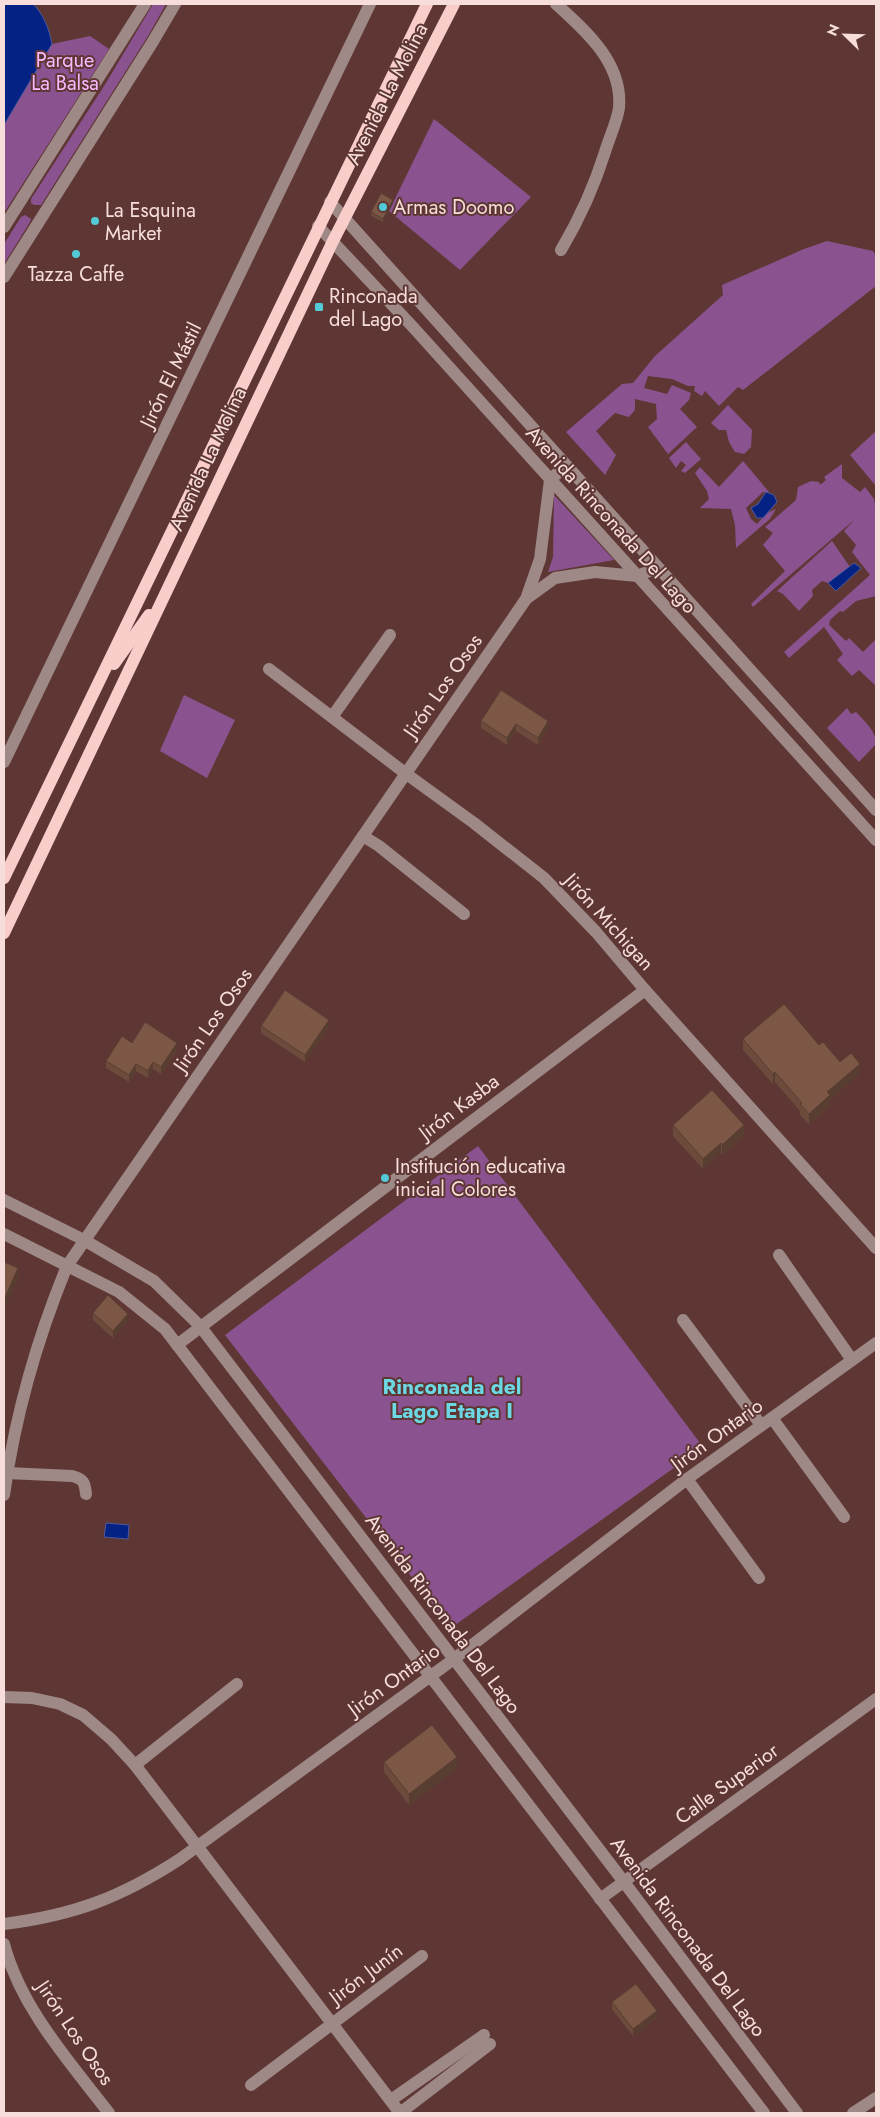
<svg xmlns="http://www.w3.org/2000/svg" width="880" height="2117" font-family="Jost,sans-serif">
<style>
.green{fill:#8a538f}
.water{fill:#042184;stroke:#4d5a9e}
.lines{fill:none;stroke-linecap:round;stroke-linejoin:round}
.minor{stroke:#9e8987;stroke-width:12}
.major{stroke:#f8cdca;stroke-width:12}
.wall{fill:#6c4b3c}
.shaded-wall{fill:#583d31}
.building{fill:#7d5746;stroke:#583d31}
.poi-dot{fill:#52cbd7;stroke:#5e3734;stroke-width:2}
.labels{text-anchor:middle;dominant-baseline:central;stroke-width:4;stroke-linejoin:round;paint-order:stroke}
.park-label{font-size:20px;fill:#fab9ff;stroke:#5e3734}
.street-label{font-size:20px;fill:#f7dedb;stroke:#5e3734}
.poi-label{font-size:20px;fill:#f7dedb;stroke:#5e3734;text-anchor:start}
.neighbourhood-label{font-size:21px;font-weight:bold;fill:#6cd8e3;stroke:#5e3734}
</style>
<rect width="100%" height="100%" fill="#5e3734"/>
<g class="green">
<path d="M153,4h13l-18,32 -107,169h-7l-3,-2v-4l75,-116z"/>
<path d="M90,36l19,13 -105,164v-88l48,-81z"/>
<path d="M434,119l97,78 -71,73 -71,-59z"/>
<path d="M25,215l6,4 -1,3 -26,42v-20l17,-27z"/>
<path d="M827,241l46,10 3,5v30l-133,104 -5,-3 -19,19 -14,-15 -3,5 -8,-5 1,-5h-7l-16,-7 -24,-3 -4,12 23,6 5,-9 19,8 -2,7 -9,9 17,18 -29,27 -20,-27 9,-8 -1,-15 -21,-5v11l-6,7 -14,-4 -19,18 20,24 -11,20 -39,-43 56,-48 11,-1 22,-27 68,-61 -1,-10 82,-36z"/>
<path d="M728,405l24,25 -1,17 -7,7 -9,-2 -6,-10 -3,-12h-7l-8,-7z"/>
<path d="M876,431v55l-26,-31z"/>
<path d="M686,442l15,17 -16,14 -4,-2 5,-6 -5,-4 -5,7 -7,-10z"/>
<path d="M743,461l26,31h-6l-17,16 5,11 6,5 10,-11 9,-4 -6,10 -34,29 -1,-23 -4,-16 -31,-1 9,-9 -2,-8 -12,-18 5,-6 19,20z"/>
<path d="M842,464v14l18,14 5,-5 9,12 2,12v85l-20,5 -13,11 -3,-1 -10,9 -1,5 17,16 3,-3 14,14 13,-13v47l-17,-16 -7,6 -15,-16 6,-6 -19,-27 -35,31 -5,-6 86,-77 -18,-23 4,-7 -12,-14 10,-11 -101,87 -2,-3 34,-33 -22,-26 10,-12 -8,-6 31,-27 2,-13 13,-6 8,1 1,3 6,-5 -2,-3z"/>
<path d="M554,495l60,65 -66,12 5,-15z"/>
<path d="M832,541l18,26 -22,16 -6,-2 -10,9 1,6 -14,15 -16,-17 -6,-3z"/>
<path d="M184,695l51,25 -28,58 -47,-27z"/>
<path d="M847,708l4,6 5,-2c10,11 20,19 20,32l-17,18 -32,-34z"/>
<path d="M478,1146l225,301 -252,181 -226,-293z"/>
</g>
<g class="water">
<path d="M4,4h29c11,11 16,25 19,40l-48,81z"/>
<path d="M766,492l8,3 3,7 -14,16h-6l-6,-10 7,-4z"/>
<path d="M854,563l7,5 -25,23 -8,-8z"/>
<path d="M106,1523l23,2 -1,14 -24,-2z"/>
</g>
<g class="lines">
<g class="minor">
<path d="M556,4c30,27 67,59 63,104 -2,14 -10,30 -14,44 -11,35 -25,66 -44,98"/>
<path d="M330,202l546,608"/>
<path d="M318,226l94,100 464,514"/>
<path d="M4,227l141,-223"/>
<path d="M4,277l148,-234 23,-39"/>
<path d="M526,599l29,-21 40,-6 42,4 20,-8"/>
<path d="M269,669l136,104 69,50 70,55 52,54 49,58 231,258"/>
<path d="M332,717l58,-82"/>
<path d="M4,762l366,-758"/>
<path d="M363,836l16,10 85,68"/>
<path d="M4,1200l80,40 70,41 46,45 424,556 173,231"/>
<path d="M4,1234l115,58 46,37 599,784"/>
<path d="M779,1255l73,105"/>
<path d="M683,1320l78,105"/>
<path d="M177,1345l468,-355"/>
<path d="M772,1418l72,99"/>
<path d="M7,1473l65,3c11,3 13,6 14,18"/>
<path d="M687,1479l72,99"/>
<path d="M4,1495c11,-79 33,-156 63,-229l459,-667 14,-40 10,-79 16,-15"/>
<path d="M4,1697l28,1 28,6 23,11 28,24 24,26 62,81 203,267"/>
<path d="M135,1765l102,-81"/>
<path d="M600,1899l276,-200"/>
<path d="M4,1924c70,-9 116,-26 176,-65l274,-200 233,-180 189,-136"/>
<path d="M4,1944c17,64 65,117 105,169"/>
<path d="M251,2085l171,-129"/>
<path d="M391,2100l93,-65"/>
<path d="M400,2113l90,-69"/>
<path d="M853,2113l23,-15"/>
</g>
<g class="major">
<path d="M114,664l35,-49"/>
<path d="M4,878l423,-874"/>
<path d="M4,933l329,-692 121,-237"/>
</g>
</g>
<g class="wall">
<path d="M393,203l-10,19 -12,-6v-4z"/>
<path d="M481,721h67v7l-10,17 -22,-14 -9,14 -26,-17z"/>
<path d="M261,1026l68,1 -24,35 -44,-29z"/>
<path d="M743,1039l76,6 21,17 20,12 -30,25v6l-21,19 -9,-9v-4l-25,-29 -2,2 -30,-34z"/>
<path d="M132,1043l45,7 -16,24 -8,-5 -5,9 -12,-7 -7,11 -23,-14v-7z"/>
<path d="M673,1125l71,11 -22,19 -1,-2 -18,16 -30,-33z"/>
<path d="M93,1313l35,8 -15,17 -20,-18z"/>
<path d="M384,1762l73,6 -48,37 -25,-33z"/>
<path d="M612,2002l45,16 -24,18 -21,-27z"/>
</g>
<g class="shaded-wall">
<path d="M393,200v3l-10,19v-3z"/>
<path d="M548,721v7l-10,17v-7z"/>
<path d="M516,724v7l-9,14v-7z"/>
<path d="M329,1020v7l-24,35v-7z"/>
<path d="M177,1043v7l-16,24v-7z"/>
<path d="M153,1062v7l-5,9v-7z"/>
<path d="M136,1064v7l-7,11v-7z"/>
<path d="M860,1064v10l-30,25v6l-21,19v-10l18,-22z"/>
<path d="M775,1072v10l-2,2v-10z"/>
<path d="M744,1125v11l-22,19v-10z"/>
<path d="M721,1143v10l-18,16v-10z"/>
<path d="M18,1268v11l-14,31v-10z"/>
<path d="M128,1314v7l-15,17v-7z"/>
<path d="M457,1757v11l-48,37v-11z"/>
<path d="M657,2011v7l-24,18v-7z"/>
</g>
<g class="building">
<path d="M381,193l12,7 -10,19 -12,-7z"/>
<path d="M501,690l47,31 -10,17 -22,-14 -9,14 -26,-17z"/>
<path d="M285,990l44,30 -24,35 -44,-29z"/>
<path d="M784,1004l35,41 4,-3 17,20 11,-9 9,11 -33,28 3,3 -21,19 -9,-10 2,-1 -27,-31 -2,2 -30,-35z"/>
<path d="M145,1022l32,21 -16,24 -8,-5 -5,9 -12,-7 -7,11 -23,-14 16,-25 10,7z"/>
<path d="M712,1090l32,35 -22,20 -1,-2 -18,16 -30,-34z"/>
<path d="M4,1262l14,6 -14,32z"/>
<path d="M108,1295l20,19 -15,17 -20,-18z"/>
<path d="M432,1725l25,32 -48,37 -25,-32z"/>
<path d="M636,1984l21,27 -24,18 -21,-27z"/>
</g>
<g class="poi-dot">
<circle cx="383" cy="207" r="5"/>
<circle cx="95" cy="221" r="5"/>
<circle cx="76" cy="254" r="5"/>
<rect x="314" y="302" width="10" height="10" rx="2.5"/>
<circle cx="385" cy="1178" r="5"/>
</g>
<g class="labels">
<g class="park-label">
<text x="65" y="60">Parque<tspan x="65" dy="23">La Balsa</tspan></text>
</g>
<g class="street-label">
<text transform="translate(387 94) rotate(-63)">Avenida La Molina</text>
<text transform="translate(171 375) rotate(-64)">Jirón El Mástil</text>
<text transform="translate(208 459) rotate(-65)">Avenida La Molina</text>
<text transform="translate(611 520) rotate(48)">Avenida Rinconada Del Lago</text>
<text transform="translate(443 686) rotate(-55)">Jirón Los Osos</text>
<text transform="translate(609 922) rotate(48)">Jirón Michigan</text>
<text transform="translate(213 1020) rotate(-55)">Jirón Los Osos</text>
<text transform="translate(459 1107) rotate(-37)">Jirón Kasba</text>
<text transform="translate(717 1435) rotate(-36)">Jirón Ontario</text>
<text transform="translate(443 1614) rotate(53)">Avenida Rinconada Del Lago</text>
<text transform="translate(394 1680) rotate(-36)">Jirón Ontario</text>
<text transform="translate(727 1784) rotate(-36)">Calle Superior</text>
<text transform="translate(688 1937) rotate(53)">Avenida Rinconada Del Lago</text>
<text transform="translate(366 1974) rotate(-37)">Jirón Junín</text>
<text transform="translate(75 2033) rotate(56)">Jirón Los Osos</text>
</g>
<g class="poi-label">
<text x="393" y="207">Armas Doomo</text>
<text x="105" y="210">La Esquina<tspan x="105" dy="23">Market</tspan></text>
<text x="76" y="274" text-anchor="middle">Tazza Caffe</text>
<text x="329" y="296">Rinconada<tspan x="329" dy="23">del Lago</tspan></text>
<text x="395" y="1166">Institución educativa<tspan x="395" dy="23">inicial Colores</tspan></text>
</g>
<g class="neighbourhood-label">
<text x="452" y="1387">Rinconada del<tspan x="452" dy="24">Lago Etapa I</tspan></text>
</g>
</g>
<rect width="880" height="2117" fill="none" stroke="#f7dedb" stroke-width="10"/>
<g transform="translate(845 35) rotate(293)" stroke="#5e3734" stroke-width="4" paint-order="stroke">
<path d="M0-4L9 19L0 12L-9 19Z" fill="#f7dedb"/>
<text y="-8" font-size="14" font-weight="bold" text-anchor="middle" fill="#f7dedb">N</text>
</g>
</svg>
